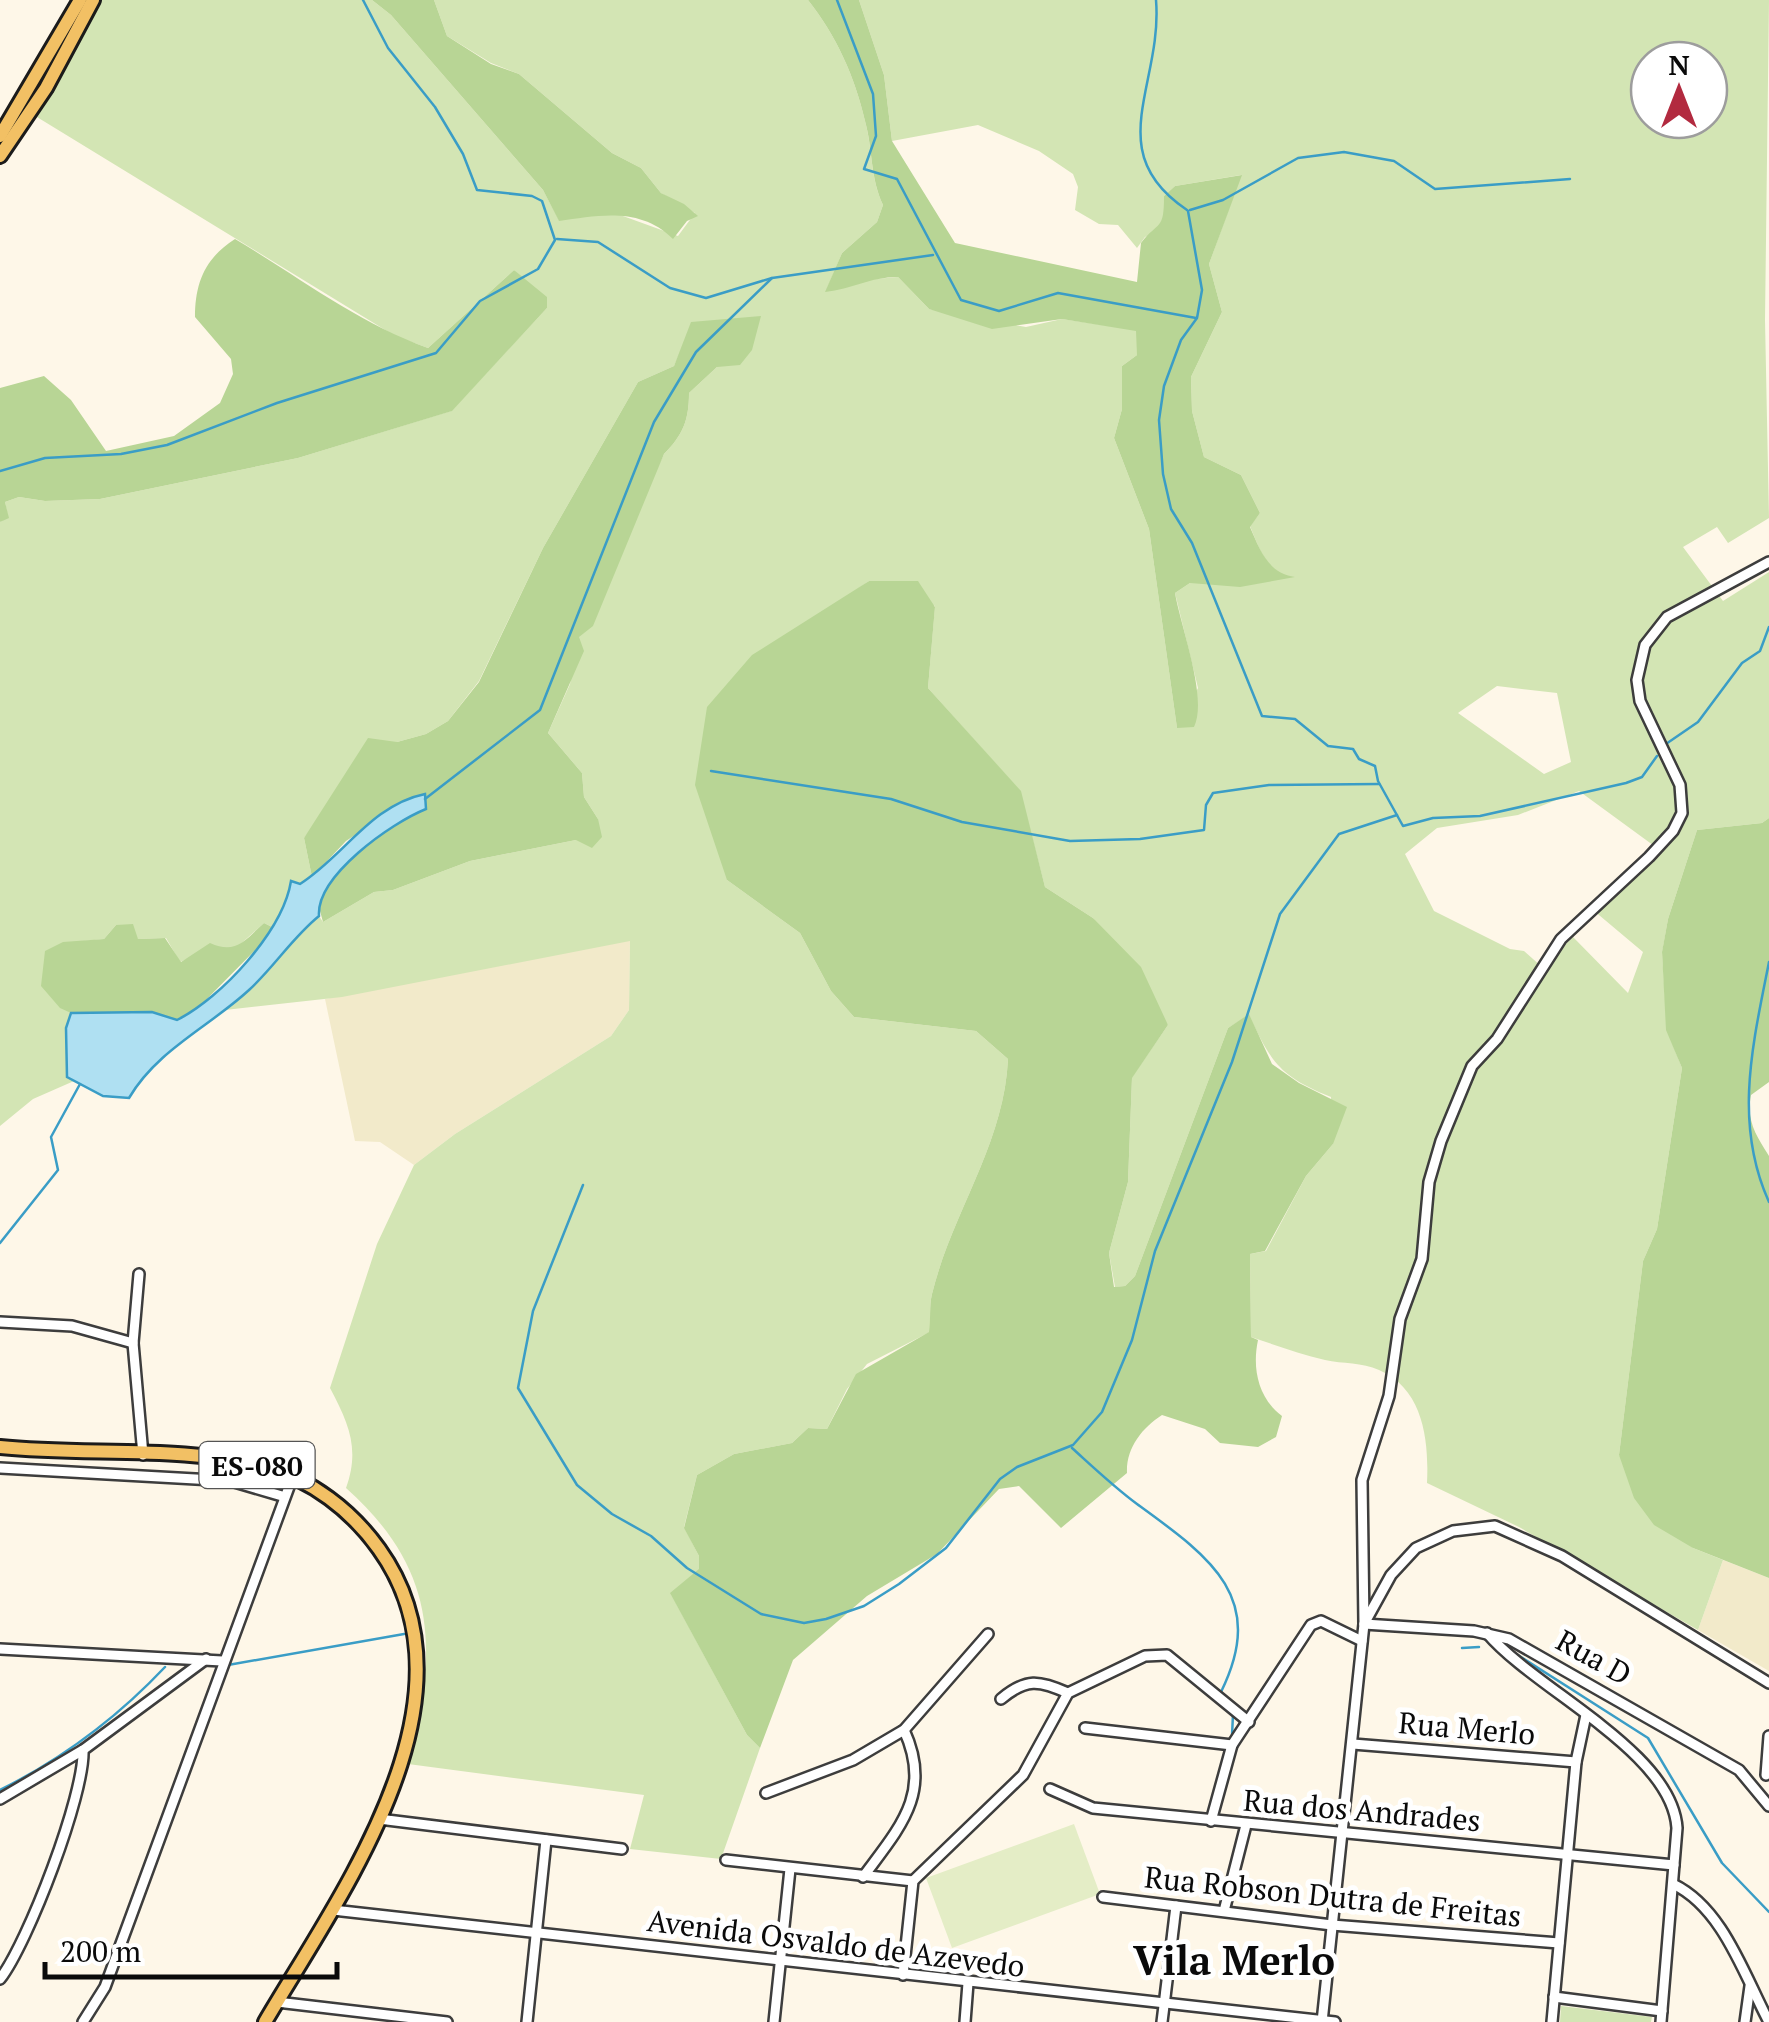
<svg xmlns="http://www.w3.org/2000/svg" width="1769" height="2022" font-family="'PT Serif',serif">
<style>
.farmland{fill:#f2eaca}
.green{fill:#d3e5b4;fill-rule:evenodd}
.forest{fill:#b8d595}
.pitch{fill:#e4edc6}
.water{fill:#afe0f2;stroke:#3a9dc6;stroke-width:2.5}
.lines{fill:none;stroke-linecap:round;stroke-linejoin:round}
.stream{stroke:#3a9dc6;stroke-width:2.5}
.minor-casing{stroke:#3d3d3d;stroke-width:14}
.primary-casing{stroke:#1b1b1b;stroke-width:18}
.minor{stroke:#fff;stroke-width:9}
.primary{stroke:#f2c064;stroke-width:12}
.labels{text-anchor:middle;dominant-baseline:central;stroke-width:10;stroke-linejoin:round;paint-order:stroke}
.shield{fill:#fff;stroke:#545454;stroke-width:2.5}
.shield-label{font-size:28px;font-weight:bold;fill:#0a0a0a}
.street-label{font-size:30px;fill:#0a0a0a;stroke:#fff}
.district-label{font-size:40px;font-weight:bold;fill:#0a0a0a;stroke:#fff}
</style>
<rect width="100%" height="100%" fill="#fef7e8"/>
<g class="farmland">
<path d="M630,940l-1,70 -18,26 -156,98 -41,31 -34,-23 -25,-1 -30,-142z"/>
<path d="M1723,1560l46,18v93l-71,-41z"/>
</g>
<g class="green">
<path d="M94,0h278l19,15 152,175 16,30 53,-8 66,24 17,-23 -34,-20 -20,-25 -29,-15 -93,-79 -28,-11 -44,-27 -13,-36h374c28,35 47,77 57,121 8,30 5,56 18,84l-6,17 -35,31 -16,38 37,-11 35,-3 31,32 97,18 36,-8 75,11v25l-15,11v43l-8,29 35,91 28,199 21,-40 -23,-95 15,-10 101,-6c-24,-4 -33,-31 -41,-51l10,-13 -19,-38 -37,-18 -12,-46 -1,-34 31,-65 -13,-48 32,-89 -66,11 -11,10v24l-6,12 -13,5 -8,11 -19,-23 -19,-1 -24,-14 3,-23 -5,-13 -34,-23 -61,-26 -86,16 -8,-66 -25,-75h910l-4,320 4,198 -41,25 -11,-16 -34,20 40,54 46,-29v246l-7,5 -65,7 -29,89 -6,34 5,77 15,38 -25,161 -14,32 -24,194 74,93 30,12 -25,70 -179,-103 -92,-44c2,-41 -3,-94 -48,-113 -17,-8 -36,-6 -54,-10 -25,-6 -50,-15 -74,-23l-1,-83 16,-3 40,-75 27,-32 -2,-47c-51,-21 -59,-33 -82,-82l-21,13 -93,248 -10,10 -10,1 -6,-34 19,-71 4,-105 36,-52 -75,-107 -48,-31 -25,-96 -92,-103 7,-82 -66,-25 -57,40 -85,259 73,53 31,58 23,26 122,14 32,28c-4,86 -56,153 -76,235 -3,11 -1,26 -2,38l-63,32 -20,25 -20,40 -19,-1 -16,15 -58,11 -37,21 -13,52 15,29v14l-28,24 76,141 13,13 -39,111 -91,-10 14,-54 -236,-31c30,-113 31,-193 -62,-276 14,-39 3,-64 -16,-100l47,-144 37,-79 41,-31 156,-98 18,-26 1,-69 -288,56 -117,13 94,-94 4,6 51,-30 19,-2 77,-29 106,-21 22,-21 -14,-22 -2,-24 -34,-40 22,-49 8,-47 86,-183c19,-19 25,-34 25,-61l28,-26 -35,-19 -8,18 -36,16 -95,166 -64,133 -31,40 -22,13 -29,8 -82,82 -11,14 8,39 -12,7 -9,-2 -3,19 -14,27 -10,-5 -28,25 -36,5 -20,9 -14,-24 -28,1 -22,-14 -12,14 -20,2 -30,59 17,13 -5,15 1,49 7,4 -41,18 -33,27v-604l8,-5 -3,-15 14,-5 26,4 55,-2 198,-41 153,-47 96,-103 -33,-38 -86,78 -33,-12 -363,-222zM1649,60h60v60h-60zM1497,686l60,7 14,69 -27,12 -86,-61zM1579,791l78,57 -64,62 50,42 -15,41 -55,-56 -31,30 -18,-16 -14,-2 -76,-38 -29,-57 32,-26 81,-13z"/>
<path d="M1561,2006l91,11 -1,5h-91z"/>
</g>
<g class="forest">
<path d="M372,0h62l13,36 44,28 28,10 93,79 29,15 20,25 23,11 14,12 -11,5 -14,18c-32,-32 -73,-24 -114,-18l-16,-31 -152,-175z"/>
<path d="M808,0h51l25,75 8,66 63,102 182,39 4,-39c18,-23 23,-12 23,-47l11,-10 67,-11 -33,89 13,48 -31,65 1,34 12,46 37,18 19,38 -10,14c10,23 18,46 45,50l-55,10 -50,-4 -15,10c6,35 33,105 19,134l-17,1 -28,-199 -35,-91 8,-29v-43l15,-11 -1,-24 -74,-12 -70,10 -63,-20 -31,-32c-28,0 -46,12 -73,15l17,-39 35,-31 6,-17c-13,-28 -10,-55 -18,-84 -10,-44 -29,-86 -57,-121z"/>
<path d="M235,239c64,38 123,84 193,109l86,-78 33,27v11l-95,103 -154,47 -198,41 -55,2 -26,-4 -14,5 4,16 -9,4v-134l44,-12 27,24 35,51 68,-15 46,-33 13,-29 -2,-15 -36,-42c0,-34 10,-59 40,-78z"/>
<path d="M761,316l-9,34 -12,15 -23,2 -28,26c0,27 -6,42 -25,61l-71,172 -14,11 5,14 -36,82 34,40 2,24 14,22 4,18 -10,11 -16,-8 -106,21 -77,29 -19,2 -51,30 -6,-22c27,-38 66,-74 109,-91l-12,-13 -68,45 -34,36 -8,-39 64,-100 29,4 29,-8 22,-13 31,-39 64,-134 95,-166 36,-16 17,-44z"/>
<path d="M869,581h49l17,26 -7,81 93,103 24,96 48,31 48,49 27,58 -36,53 -4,104 -19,71 5,34 11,-1 10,-10 93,-248 21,-14 23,50 27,19 48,24 -14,37 -27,32 -41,75 -15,3 1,83 7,3c-6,28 0,58 24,76l-6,21 -18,10 -38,-4 -15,-14 -43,-14c-20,13 -36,33 -35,58l-66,55 -42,-42 -20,3 -62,65 -70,42 -74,64 -33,88 -13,-13 -77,-142 29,-24v-13l-15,-28 13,-53 37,-21 58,-11 16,-15 19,1 29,-55 73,-42c2,-12 0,-26 3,-38 20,-82 72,-149 76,-235l-32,-28 -122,-14 -23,-26 -31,-58 -73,-53 -32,-95 12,-78 45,-52z"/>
<path d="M1769,818v264l-18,13c-5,26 5,40 18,61v422l-76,-30 -39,-23 -20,-27 -15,-43 24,-194 14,-32 25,-161 -16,-38 -4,-78 6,-33 29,-89 65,-7z"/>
<path d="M264,923l10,5 -4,7 -75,76 -18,9 -26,-8 -80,1 -11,-5 -19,-22 4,-35 18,-9 41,-3 12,-14 17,-1 5,15 27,-1 16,24 29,-19c26,12 35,-3 54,-20z"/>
</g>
<path class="pitch" d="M1074,1824l26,70 -148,54 -26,-70z"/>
<path class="water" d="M425,794l1,15c-35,14 -110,67 -107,107 -27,22 -44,50 -70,74 -40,37 -92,60 -120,108l-26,-2 -36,-19 -1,-49 5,-15 81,-1 25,8c44,-22 106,-89 114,-139l9,3c43,-27 71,-79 125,-90z"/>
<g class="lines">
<g class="stream">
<path d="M837,0l36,94 3,42 -12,33 33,10 64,121 38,11 59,-18 138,25"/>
<path d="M1156,0c7,85 -56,152 31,210"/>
<path d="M1190,210l33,-10 75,-42 46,-6 50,9 41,28 135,-10"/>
<path d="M1188,211l14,79 -5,28 -16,22 -17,46 -5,34 4,54 8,35 21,34 70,173 33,3 33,27 25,3 6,10 16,7 3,15 25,45 30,-8 47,-2 146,-33 16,-6 15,-21"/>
<path d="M557,239l41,3 72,46 36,10 66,-20 161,-23"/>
<path d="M0,471l45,-13 76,-4 46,-9 110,-42 159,-50 44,-52 58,-32 17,-29 -13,-39 -10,-5 -55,-6 -14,-36 -28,-47 -47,-59 -25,-48"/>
<path d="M1663,746l35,-24 44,-59 18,-12 9,-24"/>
<path d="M711,771l180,28 71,23 108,19 70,-2 64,-9 2,-25 7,-12 56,-8 110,-1"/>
<path d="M425,799l115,-89 114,-288 42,-70 76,-74"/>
<path d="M1769,962c-16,81 -36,161 0,240"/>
<path d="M583,1185l-50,126 -15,77 59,97 35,29 39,22 36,32 74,46 43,9 22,-4 38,-13 35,-22 47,-36 54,-69 17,-12 56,-22 29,-33 30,-72 23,-89 77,-189 48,-148 59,-80 58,-19"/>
<path d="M0,1243l58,-73 -7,-33 29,-53"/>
<path d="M1072,1448c21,19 42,39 65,56 73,53 131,93 84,188"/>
<path d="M1462,1648l17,-1"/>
<path d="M1513,1652l135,86 74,125 47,49"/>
<path d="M228,1665l176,-31"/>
<path d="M1232,1736l1,-22"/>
<path d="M0,1790c64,-32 116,-71 165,-123"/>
</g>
<g class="minor-casing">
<g id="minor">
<path d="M139,1274l-6,69 10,112"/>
<path d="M0,1322l72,4 61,17"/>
<path d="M0,1468l231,13 51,15"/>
<path d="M1364,1624l27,-49 25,-27 37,-17 42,-5 67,30 207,127"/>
<path d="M1364,1624l110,7 35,8 230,131 30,36"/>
<path d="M1487,1633c48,57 185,118 190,195l-16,194"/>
<path d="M0,1649l222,12"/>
<path d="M1001,1699c25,-21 38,-19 67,-6"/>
<path d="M1085,1728l147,17"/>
<path d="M1353,1744l223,18"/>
<path d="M1766,1775l3,-39"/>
<path d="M1050,1789l43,19 581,57"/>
<path d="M766,1793l87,-33 51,-30 84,-96"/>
<path d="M0,1799l83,-49 123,-91"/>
<path d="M379,1819l243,30"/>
<path d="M1211,1821l21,-76 79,-120 10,-4 41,20"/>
<path d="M726,1860l187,21"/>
<path d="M863,1877c37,-50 70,-84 41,-147"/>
<path d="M1673,1884c50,24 71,91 96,138"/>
<path d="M1103,1897l229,28 227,18"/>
<path d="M333,1910l1002,112"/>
<path d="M1224,1911l22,-86"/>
<path d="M903,1975l10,-94 110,-106 45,-82 77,-37 22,-1 82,67"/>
<path d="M0,1979c28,-36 85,-185 83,-229"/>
<path d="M1554,1997l108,14"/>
<path d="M277,2002l170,20"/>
<path d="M83,2022l22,-35 188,-511"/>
<path d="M527,2022l19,-182"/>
<path d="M774,2022l16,-153"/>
<path d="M965,2022l3,-39"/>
<path d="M1162,2022l14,-116"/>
<path d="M1322,2022l42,-398 -2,-144 27,-84 11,-77 22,-60 7,-77 12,-41 31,-75 25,-27 64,-100 88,-82 24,-26 9,-18 -2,-28 -40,-84 -3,-21 8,-35 22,-28 102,-55"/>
<path d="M1552,2022l24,-260 10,-47"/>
<path d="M1745,2022l5,-36"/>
</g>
</g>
<g class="primary-casing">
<g id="primary">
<path d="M0,136l80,-136"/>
<path d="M0,156l46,-68 47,-88"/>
<path d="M0,1447c85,9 183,-2 265,20 46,12 87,44 114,82 107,149 -39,345 -114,473"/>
</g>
</g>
<use href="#minor" class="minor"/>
<use href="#primary" class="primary"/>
</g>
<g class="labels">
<rect class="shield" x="199.5" y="1442" width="115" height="46" rx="8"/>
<g class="shield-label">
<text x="257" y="1465">ES-080</text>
</g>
<g class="street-label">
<text transform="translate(1594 1657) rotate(29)">Rua D</text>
<text transform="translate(1467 1728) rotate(5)">Rua Merlo</text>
<text transform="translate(1362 1810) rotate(5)">Rua dos Andrades</text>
<text transform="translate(1333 1896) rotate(6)">Rua Robson Dutra de Freitas</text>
<text transform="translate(836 1943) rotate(7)">Avenida Osvaldo de Azevedo</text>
</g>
<g class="district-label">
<text x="1234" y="1959">Vila Merlo</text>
</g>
</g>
<g transform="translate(1679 90)"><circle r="48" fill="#ffffff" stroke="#9d9d9d" stroke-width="2.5"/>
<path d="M0-8L18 38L0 25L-18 38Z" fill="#b22a3f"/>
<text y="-15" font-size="28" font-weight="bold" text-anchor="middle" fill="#0a0a0a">N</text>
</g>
<path d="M45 1962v15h292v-15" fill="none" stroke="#0a0a0a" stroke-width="5"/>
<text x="60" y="1962" font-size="30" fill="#0a0a0a" stroke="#ffffff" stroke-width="8" paint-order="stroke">200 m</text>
</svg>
